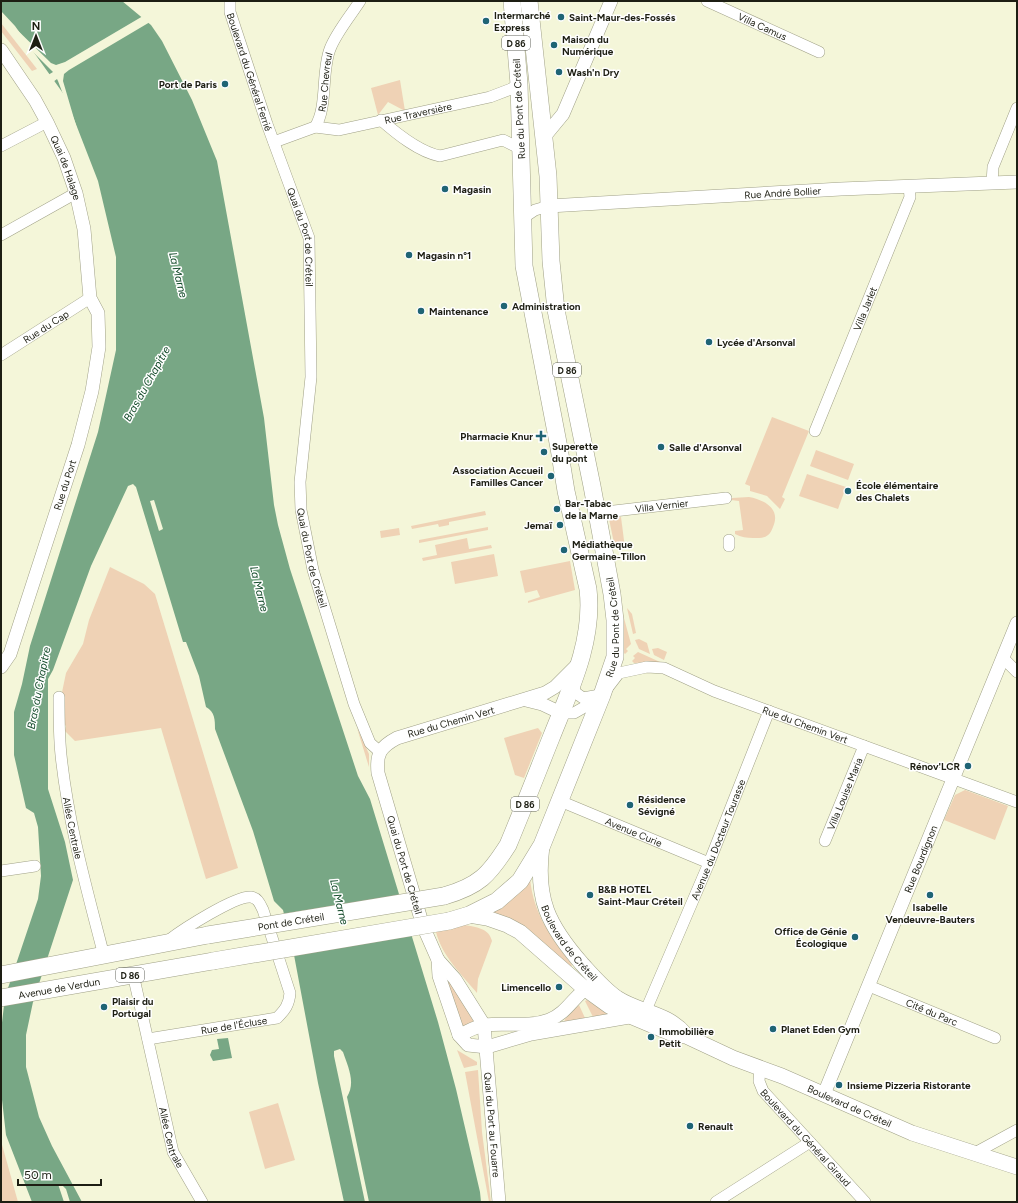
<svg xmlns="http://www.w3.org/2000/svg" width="1018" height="1203" font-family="Figtree,sans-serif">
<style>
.green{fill:#efd2b5}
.water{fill:#78a785}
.pier{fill:#f4f6d9}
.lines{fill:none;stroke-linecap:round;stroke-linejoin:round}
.minor-casing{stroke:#a0a187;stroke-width:12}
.tertiary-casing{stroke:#a0a187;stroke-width:14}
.secondary-casing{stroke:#a0a187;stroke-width:16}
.primary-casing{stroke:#a0a187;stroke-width:18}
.minor{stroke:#fff;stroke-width:11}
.tertiary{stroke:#fff;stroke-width:13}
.secondary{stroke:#fff;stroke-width:15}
.primary{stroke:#fff;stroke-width:17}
.primary-bridge-casing{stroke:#a0a187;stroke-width:18;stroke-linecap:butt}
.primary-bridge{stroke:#fff;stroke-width:17}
.poi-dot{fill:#1f6475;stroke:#fff;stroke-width:1.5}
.labels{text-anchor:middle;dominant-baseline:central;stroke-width:3;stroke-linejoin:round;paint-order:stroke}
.shield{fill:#fff;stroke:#61625a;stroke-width:1}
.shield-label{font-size:9px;font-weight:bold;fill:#1d1e13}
.poi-label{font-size:10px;font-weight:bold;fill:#1d1e13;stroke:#fff;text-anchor:start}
.street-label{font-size:10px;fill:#1d1e13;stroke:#fff}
.water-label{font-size:11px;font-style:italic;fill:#124a29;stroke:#fff}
</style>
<rect width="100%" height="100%" fill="#f4f6d9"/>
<g class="green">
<path d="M1,23l36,46 -5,2 -31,-40z"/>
<path d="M400,80l5,31 -17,-9 -10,13 -7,-27z"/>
<path d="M772,417l37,14 -27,66 3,2 -5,10 -13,-13 -17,-5v-5l-5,-2z"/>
<path d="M816,450l38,14 -6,16 -38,-14z"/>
<path d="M807,474l39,13 -8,22 -39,-13z"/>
<path d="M749,497c16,3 32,12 24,30 -4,11 -9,11 -20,11 -6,0 -12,-1 -18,-4v-3l8,-1 -4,-29 -8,-1 1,-2z"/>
<path d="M485,511l1,4 -37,7v3l-10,2 -1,-3 -26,5 -1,-3z"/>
<path d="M621,517l4,31h-10l-6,-29z"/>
<path d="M488,527v3l-69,13v-3z"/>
<path d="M399,528l1,7 -19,3 -1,-7z"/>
<path d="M467,538l2,11 22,-4 1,3 -69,13 -1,-3 15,-3 -2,-10z"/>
<path d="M494,554l4,22 -43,8 -4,-22z"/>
<path d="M570,561l5,29 -47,13v-2l12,-4 -3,-7 -12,3 -5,-22z"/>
<path d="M110,567l34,17 11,10 83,274 -32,11 -45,-151 -86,13 -10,-10 1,-5 -2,-2 -4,-22 6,-29 17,-29 6,-24z"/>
<path d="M621,607l10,37 -5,5 2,2 -3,3 -4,-4z"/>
<path d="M627,608l5,6 4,19 -3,1z"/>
<path d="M639,639l8,4 3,11 -11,-5 -4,-9z"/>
<path d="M658,648l9,4 -3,8 -10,-5 -2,-6z"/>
<path d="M638,652l22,10 -26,1 -2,-2 3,-3 -2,-2z"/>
<path d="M357,728l12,26v13z"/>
<path d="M538,728l4,5 -18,45 -9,-3 -11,-37z"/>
<path d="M965,790l43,16 -13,34 -51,-20 11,-25z"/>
<path d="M530,879c4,36 21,58 42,86l-2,3 -79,-57z"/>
<path d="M464,925c12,2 25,3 28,16l-14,38 -1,14c-15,-18 -35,-37 -41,-61z"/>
<path d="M444,974l9,11 21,37 -12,8z"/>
<path d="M587,1000l22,14 -16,3 -8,-16z"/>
<path d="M579,1005l6,13 -21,4 1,-3z"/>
<path d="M457,1050l20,12v3l-13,3z"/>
<path d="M478,1070l4,62 9,70h-2l-24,-130z"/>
<path d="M482,1073l12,129 -6,-43z"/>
<path d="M278,1103l17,57 -30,9 -16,-57z"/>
<path d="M1,1141l17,61h-17z"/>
</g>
<g class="water">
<path d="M1,1h121l29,24 11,16 30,59 25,61 47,257 10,87 4,20 12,44 68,207 12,23 68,223 18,67 24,103 1,10h-112l-22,-105c9,-15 1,-30 -4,-45l-3,-3 -6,2v5l31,146h-21l-26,-119 -24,-128 -11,-45 -9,-9 -21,-70 -38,-102c0,-9 0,-17 -9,-22l-7,-31 -13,-34h-3l-47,-155 -3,-3 -5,2 -37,80 -38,104 -5,9v110l17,53 8,38 -40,122 -7,33v32l13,50 13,29 30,56h-12l-4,-13 -5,-5h-3l6,18h-32l-26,-67 -5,-44v-60l4,-34 33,-98 3,-23 -3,-49 -4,-14 -8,-5 -12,-53v-43l8,-28 8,-38 68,-214 18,-82v-93l-18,-76 -33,-85 -50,-70 -14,-15z"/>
<path d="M228,1038l4,20 -19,3 -3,-6 2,-5 7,-1 -2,-10z"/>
</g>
<g class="pier">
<path d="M1,14l50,49 5,2 9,-3 78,-46 7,6 -81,48 -5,4 -1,7 17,58 -22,-58 -1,-2 -4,3 -5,-7 5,-3 -24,-24z"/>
<path d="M154,500l9,29 -4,2 -9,-30z"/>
<path d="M402,895l11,39 -121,20 -10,-40z"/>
</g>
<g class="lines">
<g class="minor-casing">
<g id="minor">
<path id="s1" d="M230,1v11l37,112 42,114 2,139 -11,105 1,28 12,60 41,134 16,39 10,9"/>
<path id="s2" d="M707,1l112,51"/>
<path d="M381,120c16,14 38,32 59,36l63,-16 18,9"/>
<path id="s3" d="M315,127l24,3 151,-33 21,-8 8,-5"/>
<path id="s4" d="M274,142l41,-15c13,-20 6,-55 15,-78 6,-16 21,-34 30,-48"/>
<path d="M1,146l46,-24"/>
<path d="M992,183l1,-16 24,-59"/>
<path d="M523,218l12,-8 14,-4"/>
<path d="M1,235l75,-42"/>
<path id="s5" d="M1,355l89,-57"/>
<path id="s6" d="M815,431l95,-234 -1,-11"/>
<path id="s7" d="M597,513l129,-15"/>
<path d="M729,546v-6"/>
<path d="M1003,658l14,14"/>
<path d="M572,684l4,9 7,5 17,-3"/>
<path id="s8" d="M59,697c0,19 0,39 2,58 7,68 26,135 43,201"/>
<path id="s9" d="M561,713h13l14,-8 14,-10 17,-22 28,-6 17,1 50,23 303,111"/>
<path id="s10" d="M560,801l149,62"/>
<path id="s11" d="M825,841l39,-95"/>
<path d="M1,871l34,-5"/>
<path id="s12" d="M133,974l40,178 29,50"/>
<path id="s13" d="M869,986l126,52"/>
<path id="s14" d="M646,1010l63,-147 60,-152"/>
<path id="s15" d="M148,1039l129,-21c8,-8 12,-13 13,-25l-27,-83c-3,-6 -5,-12 -12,-13 -15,-2 -69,33 -82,43"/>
<path id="s16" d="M760,1068l-1,13 4,10 102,111"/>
<path d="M973,1154l44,-24"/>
<path d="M716,1202l94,-60"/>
</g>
</g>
<g class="tertiary-casing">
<g id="tertiary">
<path id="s17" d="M1,50l34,50 12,22 17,36 12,35 8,36 6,69 8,15 1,34 -7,44 -14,54 -68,209 -9,13"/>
<path d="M544,137l19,-23 48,-113"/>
<path id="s18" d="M549,206l292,-17 176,-7"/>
<path id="s19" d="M578,664l-23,23 -10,6 -148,45c-17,9 -21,16 -19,35l45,153 15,34 1,16 20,59 9,10 19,2 44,-13 104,-18"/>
<path d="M526,700l16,4 19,9"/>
<path id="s20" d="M438,960l17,19 29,46 15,177"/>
<path d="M459,1035c8,-3 17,-9 26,-10 21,-3 43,3 64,-5 19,-7 26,-27 44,-36"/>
<path id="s21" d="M824,1094l193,-471"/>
</g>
</g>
<g class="secondary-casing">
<g id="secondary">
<path id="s22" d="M542,846c-7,53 6,79 40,118 11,12 22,25 35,34 23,15 50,14 69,37"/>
<path id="s23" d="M469,915l18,3 20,7 13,7 64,56 25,18 14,7 50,21 13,2 47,22 49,18 130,57 105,34"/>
</g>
</g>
<g class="primary-casing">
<g id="primary">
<path d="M444,896c35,-10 45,-21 64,-51 15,-36 29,-72 43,-107 19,-48 43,-97 37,-149l-22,-98 -7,-43 -35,-182 -5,-182 -7,-83"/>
<path id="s24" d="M449,921l20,-6 28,-14 23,-20 22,-36 60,-150 13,-38v-37l-3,-26 -20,-108 -36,-176 -5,-49 -3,-85 -19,-175"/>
<path d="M1,975l207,-40"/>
<path id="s25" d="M1,998l212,-37"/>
</g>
</g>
<use href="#minor" class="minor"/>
<use href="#tertiary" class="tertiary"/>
<use href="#secondary" class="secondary"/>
<use href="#primary" class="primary"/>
<g class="primary-bridge-casing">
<g id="primary-bridge">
<path id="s26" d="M208,935l236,-39"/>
<path d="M213,961l236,-40"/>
</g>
</g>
<use href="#primary-bridge" class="primary-bridge"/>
</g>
<g class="poi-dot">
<circle cx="561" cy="17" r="4"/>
<circle cx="486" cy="21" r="4"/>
<circle cx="554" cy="45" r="4"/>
<circle cx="559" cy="72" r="4"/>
<circle cx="225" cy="84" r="4"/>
<circle cx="445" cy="189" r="4"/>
<circle cx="409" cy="255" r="4"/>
<circle cx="504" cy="306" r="4"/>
<circle cx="421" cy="311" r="4"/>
<circle cx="709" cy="342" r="4"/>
<path d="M539 430h4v4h4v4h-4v4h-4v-4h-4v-4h4z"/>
<circle cx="661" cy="447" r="4"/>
<circle cx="544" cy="452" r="4"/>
<circle cx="551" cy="476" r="4"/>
<circle cx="848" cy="491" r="4"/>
<circle cx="557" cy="509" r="4"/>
<circle cx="560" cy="525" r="4"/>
<circle cx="564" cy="550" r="4"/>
<circle cx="968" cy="766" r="4"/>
<circle cx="630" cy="805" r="4"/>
<circle cx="590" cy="895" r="4"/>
<circle cx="930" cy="895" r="4"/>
<circle cx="855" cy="937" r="4"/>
<circle cx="559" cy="987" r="4"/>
<circle cx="104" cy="1007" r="4"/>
<circle cx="773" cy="1029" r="4"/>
<circle cx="651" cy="1037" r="4"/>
<circle cx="839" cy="1085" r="4"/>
<circle cx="690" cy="1126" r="4"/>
</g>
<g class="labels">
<g class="shield">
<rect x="502" y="36" width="28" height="14" rx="3"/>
<rect x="553" y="363" width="28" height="14" rx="3"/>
<rect x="511" y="797" width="28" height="14" rx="3"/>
<rect x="116" y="968" width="28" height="14" rx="3"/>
</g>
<g class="shield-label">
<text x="516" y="43">D 86</text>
<text x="567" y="370">D 86</text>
<text x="525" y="804">D 86</text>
<text x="130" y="975">D 86</text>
</g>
<g class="poi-label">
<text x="494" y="15">Intermarché<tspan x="494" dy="12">Express</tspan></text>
<text x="569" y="17">Saint-Maur-des-Fossés</text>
<text x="562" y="39">Maison du<tspan x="562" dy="12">Numérique</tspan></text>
<text x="567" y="72">Wash'n Dry</text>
<text x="217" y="84" text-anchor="end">Port de Paris</text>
<text x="453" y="189">Magasin</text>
<text x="417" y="255">Magasin n°1</text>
<text x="512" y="306">Administration</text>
<text x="429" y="311">Maintenance</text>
<text x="717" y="342">Lycée d'Arsonval</text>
<text x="533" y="436" text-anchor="end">Pharmacie Knur</text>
<text x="552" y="446">Superette<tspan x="552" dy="12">du pont</tspan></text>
<text x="669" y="447">Salle d'Arsonval</text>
<text x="543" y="470" text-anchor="end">Association Accueil<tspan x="543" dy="12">Familles Cancer</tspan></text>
<text x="856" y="485">École élémentaire<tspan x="856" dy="12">des Chalets</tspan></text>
<text x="565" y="503">Bar-Tabac<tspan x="565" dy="12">de la Marne</tspan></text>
<text x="552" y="525" text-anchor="end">Jemaï</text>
<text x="572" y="544">Médiathèque<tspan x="572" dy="12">Germaine-Tillon</tspan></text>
<text x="960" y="766" text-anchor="end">Rénov'LCR</text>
<text x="638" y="799">Résidence<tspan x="638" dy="12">Sévigné</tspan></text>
<text x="598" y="889">B&amp;B HOTEL<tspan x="598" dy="12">Saint-Maur Créteil</tspan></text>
<text x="930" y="907" text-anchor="middle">Isabelle<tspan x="930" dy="12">Vendeuvre-Bauters</tspan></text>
<text x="847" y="931" text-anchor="end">Office de Génie<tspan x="847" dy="12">Écologique</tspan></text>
<text x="551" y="987" text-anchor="end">Limencello</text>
<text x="112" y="1001">Plaisir du<tspan x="112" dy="12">Portugal</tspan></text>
<text x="781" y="1029">Planet Eden Gym</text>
<text x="659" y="1031">Immobilière<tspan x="659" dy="12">Petit</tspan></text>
<text x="847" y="1085">Insieme Pizzeria Ristorante</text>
<text x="698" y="1126">Renault</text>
</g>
<g class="street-label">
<text stroke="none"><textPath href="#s2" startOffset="61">Villa Camus</textPath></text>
<text stroke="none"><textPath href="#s1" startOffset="74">Boulevard du Général Ferrié</textPath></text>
<text stroke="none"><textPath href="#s4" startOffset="90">Rue Chevreul</textPath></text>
<text transform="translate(519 109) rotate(-93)">Rue du Pont de Créteil</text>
<text stroke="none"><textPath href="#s3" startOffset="105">Rue Traversière</textPath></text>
<text stroke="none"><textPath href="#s17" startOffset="135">Quai de Halage</textPath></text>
<text stroke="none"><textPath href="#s18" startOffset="234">Rue André Bollier</textPath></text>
<text stroke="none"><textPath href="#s1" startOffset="248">Quai du Port de Créteil</textPath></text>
<text stroke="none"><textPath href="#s6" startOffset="132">Villa Jarlet</textPath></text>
<text stroke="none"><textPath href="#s5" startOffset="53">Rue du Cap</textPath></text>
<text transform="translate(65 485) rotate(-72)">Rue du Port</text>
<text stroke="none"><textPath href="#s7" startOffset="65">Villa Vernier</textPath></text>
<text stroke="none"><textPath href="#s1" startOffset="572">Quai du Port de Créteil</textPath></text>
<text stroke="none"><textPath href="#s24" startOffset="356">Rue du Pont de Créteil</textPath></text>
<text transform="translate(451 722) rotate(-16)">Rue du Chemin Vert</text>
<text stroke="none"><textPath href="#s9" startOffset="272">Rue du Chemin Vert</textPath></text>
<text stroke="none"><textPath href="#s11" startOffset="51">Villa Louise Maria</textPath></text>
<text stroke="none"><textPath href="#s8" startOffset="132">Allée Centrale</textPath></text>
<text stroke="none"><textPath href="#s10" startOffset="80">Avenue Curie</textPath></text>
<text stroke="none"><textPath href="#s14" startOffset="185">Avenue du Docteur Tourasse</textPath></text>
<text stroke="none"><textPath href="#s21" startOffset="254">Rue Bourdignon</textPath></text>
<text stroke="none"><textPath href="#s19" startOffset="338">Quai du Port de Créteil</textPath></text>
<text stroke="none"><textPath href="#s26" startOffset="84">Pont de Créteil</textPath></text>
<text stroke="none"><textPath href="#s22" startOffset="105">Boulevard de Créteil</textPath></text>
<text stroke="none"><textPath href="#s25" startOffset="59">Avenue de Verdun</textPath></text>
<text stroke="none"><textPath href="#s13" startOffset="68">Cité du Parc</textPath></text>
<text stroke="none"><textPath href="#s15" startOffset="87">Rue de l'Écluse</textPath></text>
<text stroke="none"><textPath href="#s23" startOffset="431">Boulevard de Créteil</textPath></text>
<text stroke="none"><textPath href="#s20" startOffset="180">Quai du Port au Fouarre</textPath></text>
<text stroke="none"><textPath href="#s12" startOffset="168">Allée Centrale</textPath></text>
<text stroke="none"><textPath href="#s16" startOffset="87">Boulevard du Général Giraud</textPath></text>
</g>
<g class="water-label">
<text transform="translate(178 275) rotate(76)">La Marne</text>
<text transform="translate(147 384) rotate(-61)">Bras du Chapitre</text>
<text transform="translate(259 589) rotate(76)">La Marne</text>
<text transform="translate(39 688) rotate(-79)">Bras du Chapitre</text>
<text transform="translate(339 902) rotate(76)">La Marne</text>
</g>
</g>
<rect width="1018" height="1203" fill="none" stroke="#1d1e13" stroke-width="4"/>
<g transform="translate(36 36)" stroke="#ffffff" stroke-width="3" paint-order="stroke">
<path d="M0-3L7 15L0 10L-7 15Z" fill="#1d1e13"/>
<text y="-6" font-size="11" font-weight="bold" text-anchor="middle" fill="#1d1e13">N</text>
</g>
<path d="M18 1179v6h83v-6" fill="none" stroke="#1d1e13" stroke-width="2"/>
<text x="24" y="1179" font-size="12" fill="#1d1e13" stroke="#ffffff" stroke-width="3" paint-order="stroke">50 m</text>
</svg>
